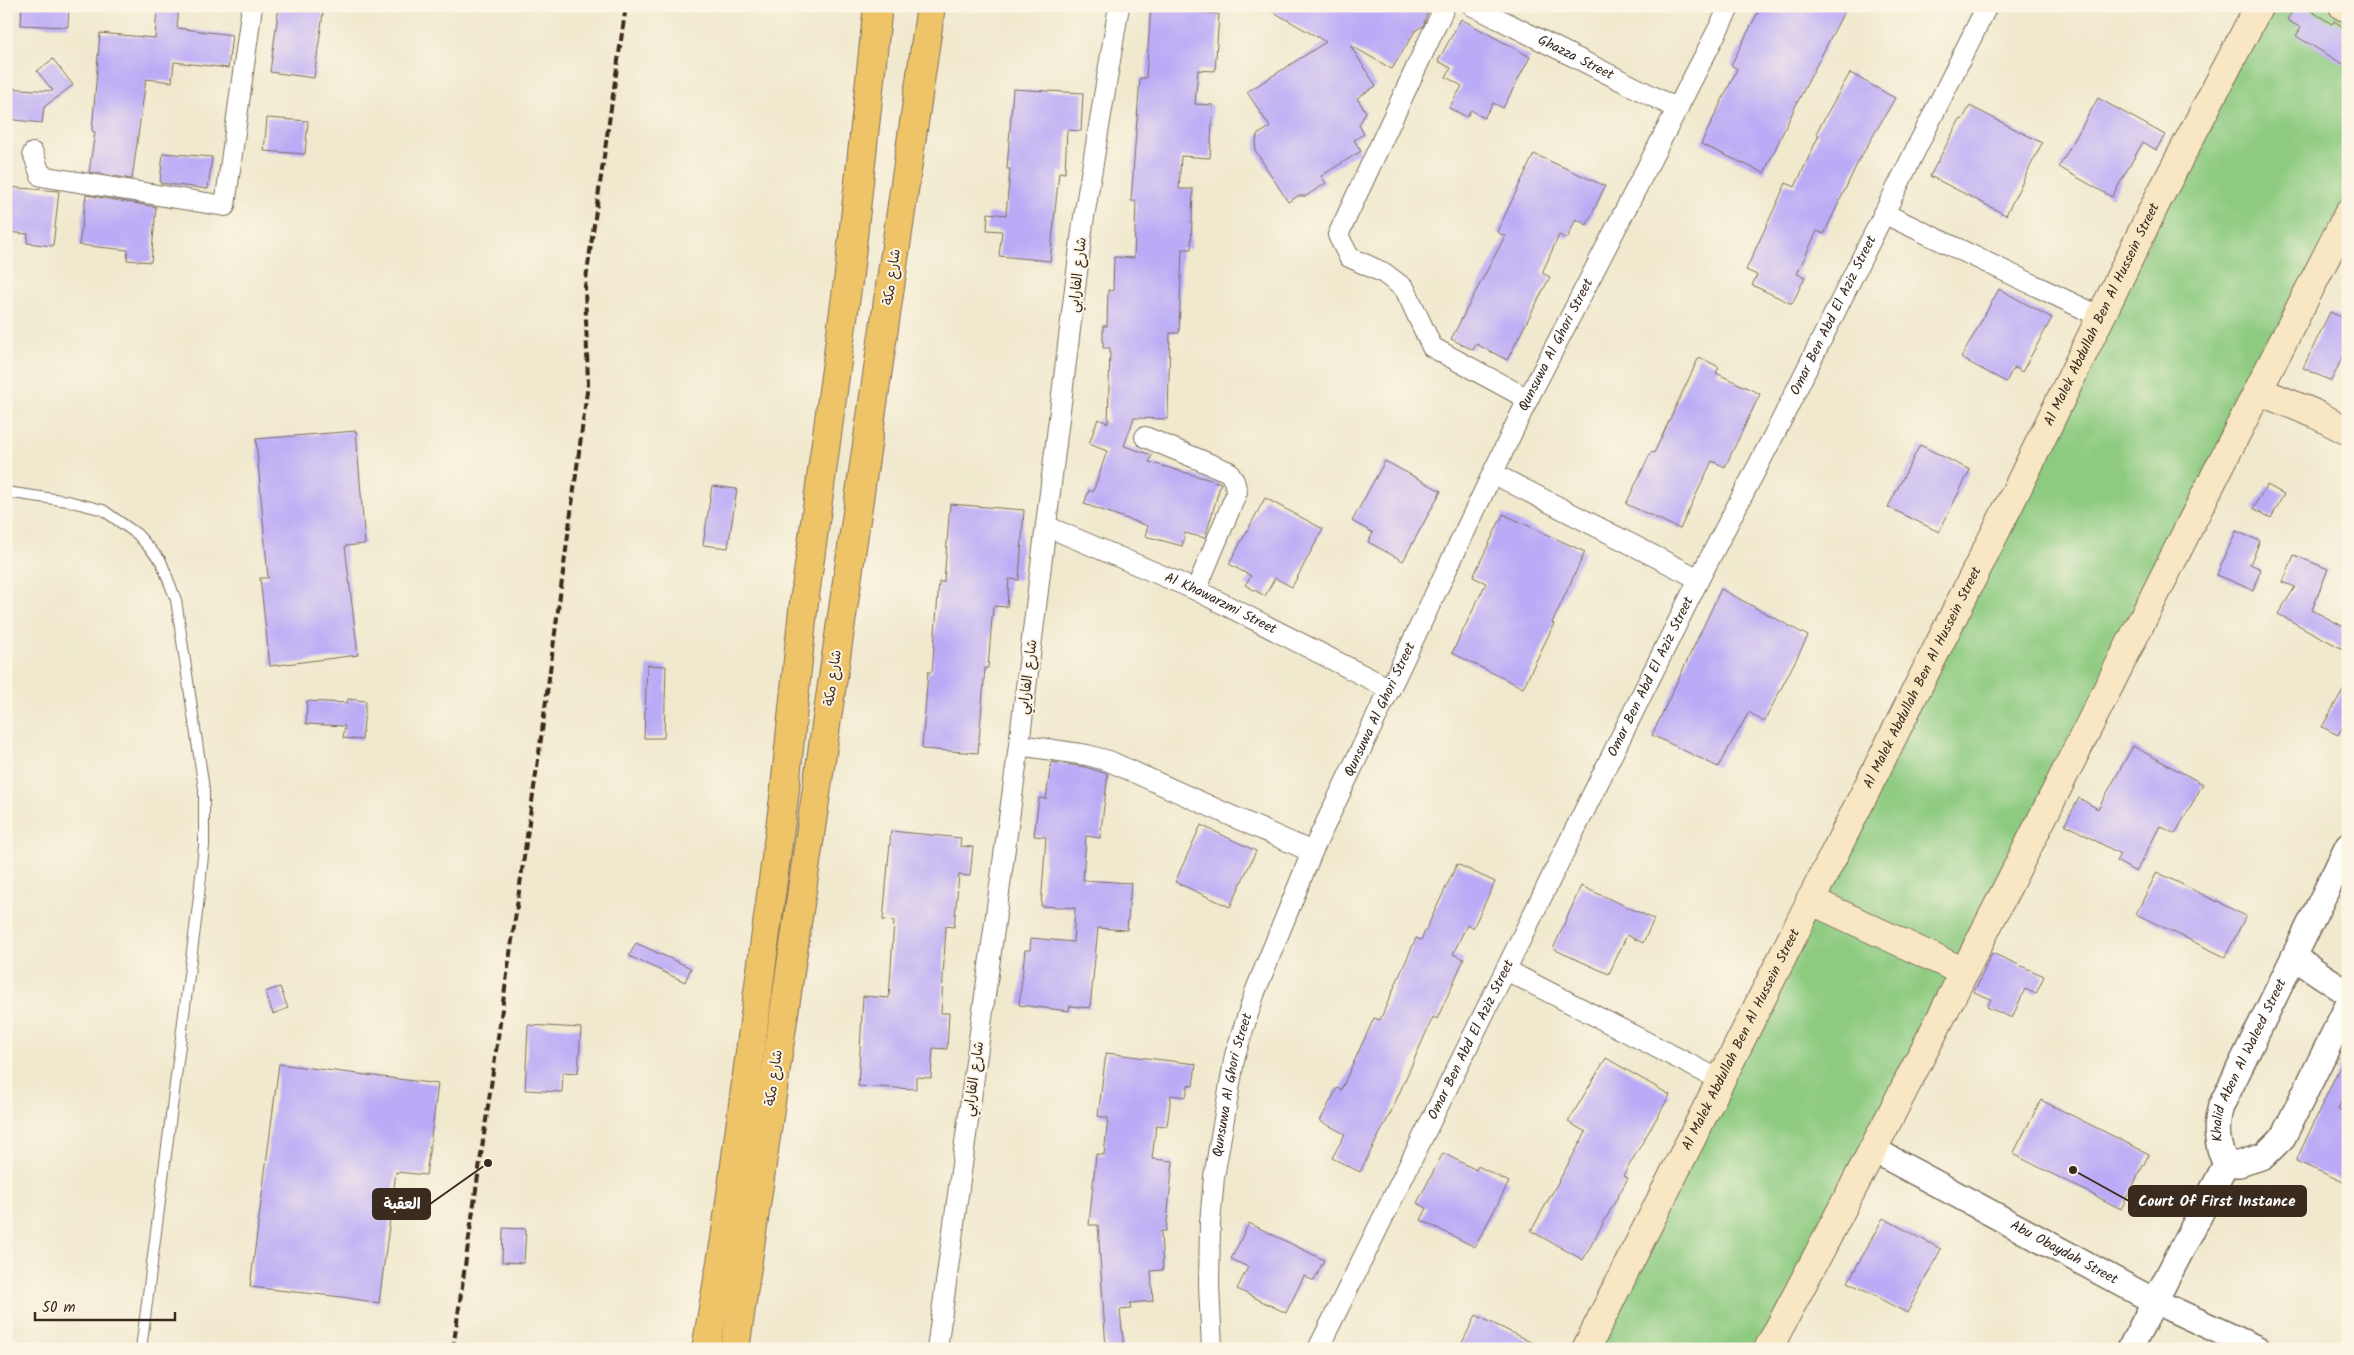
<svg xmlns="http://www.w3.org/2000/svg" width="2354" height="1355" font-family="Kalam,'Playpen Sans Arabic',sans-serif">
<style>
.green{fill:#8ecb81;stroke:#647a50}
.building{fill:#bbabf6}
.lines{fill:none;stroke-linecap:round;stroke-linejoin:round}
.service-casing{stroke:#7a6d5c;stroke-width:12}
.minor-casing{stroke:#7a6d5c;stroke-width:22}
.tertiary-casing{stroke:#7a6d5c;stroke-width:28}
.secondary-casing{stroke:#7a6d5c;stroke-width:30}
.primary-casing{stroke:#7a6d5c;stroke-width:30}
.service{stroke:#fff;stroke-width:10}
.minor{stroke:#fff;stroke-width:20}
.tertiary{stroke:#fff;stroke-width:25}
.secondary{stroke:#f9e7c3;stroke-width:28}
.primary{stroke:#efc469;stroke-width:28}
.rail{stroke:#3b2a1e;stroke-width:4;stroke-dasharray:8 4;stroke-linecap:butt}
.labels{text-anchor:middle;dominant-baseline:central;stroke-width:4;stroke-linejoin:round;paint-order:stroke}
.street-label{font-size:14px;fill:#3b2a1e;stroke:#fcf5e5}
.leader{fill:none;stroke:#3b2a1e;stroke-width:2}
.callout-dot{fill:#3b2a1e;stroke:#fcf5e5;stroke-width:2}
.callout{fill:#3b2a1e;stroke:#3b2a1e;stroke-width:2}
.callout-label{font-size:15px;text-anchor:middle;font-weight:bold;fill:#fff}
</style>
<rect width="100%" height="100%" fill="#fcf5e5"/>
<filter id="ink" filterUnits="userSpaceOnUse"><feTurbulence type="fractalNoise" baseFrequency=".02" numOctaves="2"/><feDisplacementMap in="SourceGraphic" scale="10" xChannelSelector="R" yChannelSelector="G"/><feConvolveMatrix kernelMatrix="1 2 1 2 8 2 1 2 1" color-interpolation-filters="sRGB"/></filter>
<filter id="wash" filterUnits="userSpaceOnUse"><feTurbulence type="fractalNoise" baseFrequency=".0096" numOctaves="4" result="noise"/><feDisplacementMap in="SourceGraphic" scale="20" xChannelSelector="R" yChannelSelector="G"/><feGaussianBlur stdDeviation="1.12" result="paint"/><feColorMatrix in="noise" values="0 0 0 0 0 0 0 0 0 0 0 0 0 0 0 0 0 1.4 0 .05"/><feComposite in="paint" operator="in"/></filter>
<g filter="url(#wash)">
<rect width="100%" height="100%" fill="#f0e9ce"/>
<path class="green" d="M2269,6h79v188l-99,202 -479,953h-183z"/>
<g id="blocks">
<g class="building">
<path d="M22,6h47l-1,21 -47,-2z"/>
<path d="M157,6h22l-2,22 55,7 -4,33 -54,-6 -2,20 -26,-3 -14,100 -43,-7 6,-40 -3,-1 8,-98 55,5z"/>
<path d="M279,6h45l-10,72 -44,-6z"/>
<path d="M1151,6h45v6l23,2 -4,57 -17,-1 -3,34 18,1 -3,53 -29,-2 -2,33h14l-2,60h-9l-3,84h-9l-2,86 -34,-1 -10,28 28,9 -3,7 72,21 -16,55 -20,-5 -3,13 -37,-10 3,-10 -64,-22 5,-14 4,2 14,-41 -18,-7 9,-25 10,4 2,-75h-7v-22h4l1,-36 5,1 1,-34 20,1 2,-57h-5l9,-123h6z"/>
<path d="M1263,6h167l-7,20 -8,5 -23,38 -42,-24 26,41 -19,12 9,14 -7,13 5,9 -10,6 7,11 -40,25 5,7 -20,13h-8l-10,6 -33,-52 2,-15 13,-8 -23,-35 79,-50z"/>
<path d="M1761,6h86l-51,99 -32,68 -63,-29 36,-75 -6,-4z"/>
<path d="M2295,6h8l29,18 2,-3 14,9v37l-52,-31 5,-8 -14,-8z"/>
<path d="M1461,19l69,38 -27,51 -10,-5 -9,15 -13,-8 -4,7 -18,-9 13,-22 -16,-9 5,-9 -13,-7z"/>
<path d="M53,59l20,26 -29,22 -2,16 -36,-4v-31l47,3 -16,-20z"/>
<path d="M1850,73l45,25 -37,64 -34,72 -7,-3 -20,43 8,3 -13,27 -40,-19 5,-10 -11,-5 40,-87 9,4 24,-52 -3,-2z"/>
<path d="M1013,89l70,4 -2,38 -14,-1 -2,43 -6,-1 -9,89 -51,-5 3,-25 -15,-1 1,-17 18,2 4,-46h-3z"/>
<path d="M2098,98l67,37 -9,15 -13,-8 -31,55 -53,-30z"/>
<path d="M1970,106l72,37 -36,72 -76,-39 30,-57 2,1z"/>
<path d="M267,118l41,3 -3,33 -41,-3z"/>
<path d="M163,153l49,4 -4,32 -48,-6z"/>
<path d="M1534,154l71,32 -18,39 -11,-6 -9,20 -8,-4 -17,38 8,4 -43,83 -31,-16 -3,6 -22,-11 54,-103 -8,-4z"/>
<path d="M6,187l53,4 -6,55 -26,-3 1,-9 -22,-2z"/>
<path d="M86,195l70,12 -5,55 -24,-2 1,-10 -49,-5z"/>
<path d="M1999,289l53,29 -30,54 -8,-5 -8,15 -45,-24z"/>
<path d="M2330,312l18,8v26l-17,35 -28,-13z"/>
<path d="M1699,357l20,10 -3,6 44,21 -35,73 -13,-6 -32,68 -54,-25 25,-52 3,1z"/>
<path d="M356,431l9,113 -20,2 13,109 -88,11 -10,-88h8l-12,-139z"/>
<path d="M1920,445l50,25 -31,62 -51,-25z"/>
<path d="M1385,461l56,30 -38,70 -35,-19 5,-9 -21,-12z"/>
<path d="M2267,485l17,9 -13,24 -18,-10z"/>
<path d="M712,486l25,3 -9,59 -25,-3z"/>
<path d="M1265,498l58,31 -31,58 -17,-9 -10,18 -20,-11 6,-9 -22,-12z"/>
<path d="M950,504l74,6 -5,70 -10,-1 -2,28 -14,-1 -5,62h-3l-7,85 -56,-4 6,-77h4l7,-90h5z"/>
<path d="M1503,514l82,38 -33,71 2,1 -31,64 -71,-35 34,-70 -13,-6z"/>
<path d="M2236,531l24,10 -10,23 11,5 -8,21 -36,-15z"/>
<path d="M2294,555l34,14 -16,41 36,19v23l-70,-38 17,-27 -12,-5z"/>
<path d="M1721,589l87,47 -44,86 -15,-10 -31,55 -66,-32z"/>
<path d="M647,665l19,1 -2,72h-20z"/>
<path d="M2348,681v37l-10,17 -16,-8z"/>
<path d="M348,699l18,2 -4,39 -19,-2 2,-12 -39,-2 1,-23 40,2z"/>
<path d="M2133,746l70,38 -28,50 -15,-8 -24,46 -20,-11 4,-7 -55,-30 14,-26 19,11z"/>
<path d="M1051,762l34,5 23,7 -8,64 -14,-2 -3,44 48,3 -4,47 -29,-2 -8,80 -20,-2 -1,5 -50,-6 6,-55h5l1,-12 42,4 2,-34 -34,-2 5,-69 -12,-1 5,-38 7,1z"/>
<path d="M1201,825l55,26 -26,56 -55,-25z"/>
<path d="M891,831l70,7 -1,8 13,1 -3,29 -11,-1 -5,52 -8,-1 -5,87h8l-2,36 -14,-1 -2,30 -15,-1v12l-58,-3 5,-90 26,2 5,-77 -11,-1z"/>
<path d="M1457,864l38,18 -22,46 -6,-3 -14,29 11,5 -27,60 -4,-2 -43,97 -30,58 -28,-14 13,-24 -25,-13 17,-33 4,2 33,-72 6,2 36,-82 5,2z"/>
<path d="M2157,872l89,44 -21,41 -89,-43z"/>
<path d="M1581,886l73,33 -11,24 -16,-8 -18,39 -56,-25z"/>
<path d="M636,943l55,25 -6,14 -56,-26z"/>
<path d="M1992,953l52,23 -8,18 -11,-5 -13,29 -25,-11 4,-8 -17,-7z"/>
<path d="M280,987l8,21 -15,6 -8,-22z"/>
<path d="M528,1025l53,3 -3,45 -15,-1 -1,20 -37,-2z"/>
<path d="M2348,1049v38l-10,22 10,5v70l-52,-23z"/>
<path d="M1106,1053l90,11 -3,22 -5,-1 -2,12 -15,-2 -4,31 -11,-1 -4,34 21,2 -7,70h-5l2,39 -12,1 2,30 -23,2 1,6 -11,1 4,39h-18l-8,-124h-9l7,-71 8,1 4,-37 -10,-2z"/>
<path d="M1606,1058l64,37 -47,81 5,2 -45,82 -52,-29 55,-99 -18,-10z"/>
<path d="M279,1064l159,20 -12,91 -30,-3 -17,131 -37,-6 -92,-10z"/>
<path d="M2041,1100l108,54 -28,55 -108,-55z"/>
<path d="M1443,1153l33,17 2,-4 31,16 -34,65 -54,-27 6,-12 -10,-5z"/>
<path d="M1883,1218l58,31 -34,64 -59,-31z"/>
<path d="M1249,1223l75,37 -10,21 -10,-5 -18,37 -49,-24 11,-22 -17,-8z"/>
<path d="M503,1228l23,1 -2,34 -22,-1z"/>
<path d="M1476,1315l69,34h-86z"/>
</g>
</g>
</g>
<g filter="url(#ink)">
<use href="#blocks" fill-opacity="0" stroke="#7a6d5c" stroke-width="1"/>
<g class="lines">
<g class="service-casing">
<path id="service" d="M6,492l62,9 35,9 34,24 24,27 15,39 28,189v57l-6,59 -57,444"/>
</g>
<g class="minor-casing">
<g id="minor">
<path d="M1445,6l-107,229 11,22 35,16 21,16 27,58 96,52"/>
<path id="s1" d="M1473,6l205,103"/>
<path d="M33,153l8,23 184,30 27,-200"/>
<path d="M1883,213l218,104"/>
<path d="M1145,437l84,35 5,9 3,11 -41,98"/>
<path d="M1494,474l205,105"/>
<path id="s2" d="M1046,526l150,64 194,99"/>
<path d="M1019,745l68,10 22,6 203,91"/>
<path d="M1506,970l214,110"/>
<path d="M937,1349l82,-604 64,-522 36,-217"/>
<path id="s3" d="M1212,1349l-3,-64 1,-62 4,-46 21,-122 20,-63 57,-140 216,-453 202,-393"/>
<path id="s4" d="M1318,1349l381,-770 79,-152 209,-421"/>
</g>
</g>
<g class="tertiary-casing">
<g id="tertiary">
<path d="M2294,957l54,36"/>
<path id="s5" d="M1874,1150l280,151 104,48"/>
<path id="s6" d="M2226,1164c-10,-20 -11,-37 -5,-58l127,-260"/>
<path d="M2226,1164h13l25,-8 19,-19 65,-132"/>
<path d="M2130,1349l96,-185"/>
</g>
</g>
<g class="secondary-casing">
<g id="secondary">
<path d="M2343,6l5,2"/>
<path d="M2259,391l54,22 35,18"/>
<path d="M1810,900l154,72"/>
<path id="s7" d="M1586,1349l433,-864 138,-284 102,-195"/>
<path d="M1768,1349c200,-375 386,-757 580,-1135"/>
</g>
</g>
<g class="primary-casing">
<g id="primary">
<path d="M706,1349l19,-110 59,-441 19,-188 46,-336 29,-268"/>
<path d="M735,1349l196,-1343"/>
</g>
</g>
<use href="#service" class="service"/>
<use href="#minor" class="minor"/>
<use href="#tertiary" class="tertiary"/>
<use href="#secondary" class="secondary"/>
<use href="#primary" class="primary"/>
<path class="rail" d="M453,1349l87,-603 48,-362 -3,-98 41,-280"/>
</g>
</g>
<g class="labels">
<g class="street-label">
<text stroke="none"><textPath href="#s1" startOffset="115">Ghazza Street</textPath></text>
<text transform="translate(1078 275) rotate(-84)">شارع الفارابي</text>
<text transform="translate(892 277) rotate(-82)">شارع مكة</text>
<text stroke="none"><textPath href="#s7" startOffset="1156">Al Malek Abdullah Ben Al Hussein Street</textPath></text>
<text stroke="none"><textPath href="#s4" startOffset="1155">Omar Ben Abd El Aziz Street</textPath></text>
<text stroke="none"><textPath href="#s3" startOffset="1076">Qunsuwa Al Ghori Street</textPath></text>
<text stroke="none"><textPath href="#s2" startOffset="191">Al Khawarzmi Street</textPath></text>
<text transform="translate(1028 677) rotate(-83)">شارع الفارابي</text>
<text stroke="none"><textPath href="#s4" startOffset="750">Omar Ben Abd El Aziz Street</textPath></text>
<text stroke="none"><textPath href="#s7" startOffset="751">Al Malek Abdullah Ben Al Hussein Street</textPath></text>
<text transform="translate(833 678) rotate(-82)">شارع مكة</text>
<text stroke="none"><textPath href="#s3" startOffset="671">Qunsuwa Al Ghori Street</textPath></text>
<text stroke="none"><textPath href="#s4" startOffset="345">Omar Ben Abd El Aziz Street</textPath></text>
<text stroke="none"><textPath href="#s7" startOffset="346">Al Malek Abdullah Ben Al Hussein Street</textPath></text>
<text stroke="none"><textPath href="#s6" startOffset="112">Khalid Aben Al Waleed Street</textPath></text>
<text transform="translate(774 1078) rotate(-82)">شارع مكة</text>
<text transform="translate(974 1079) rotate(-82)">شارع الفارابي</text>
<text stroke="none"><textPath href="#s3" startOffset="266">Qunsuwa Al Ghori Street</textPath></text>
<text stroke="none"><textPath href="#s5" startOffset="216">Abu Obaydah Street</textPath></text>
</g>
</g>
<path class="leader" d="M2073 1170L2129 1201M488 1163L430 1204"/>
<g class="callout-dot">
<circle cx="2073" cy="1170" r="5"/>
<circle cx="488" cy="1163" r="5"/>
</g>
<g class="callout">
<rect x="2129" y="1186" width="177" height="30" rx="5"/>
<rect x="373" y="1189" width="57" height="30" rx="5"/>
</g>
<g class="callout-label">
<text x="2217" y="1206">Court Of First Instance</text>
<text x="402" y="1209">العقبة</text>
</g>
<rect width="2354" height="1355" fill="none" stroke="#fcf5e5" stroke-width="25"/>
<path d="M35 1312v8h140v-8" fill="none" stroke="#3b2a1e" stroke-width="2.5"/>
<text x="42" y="1312" font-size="15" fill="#3b2a1e" stroke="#fcf5e5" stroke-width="4" paint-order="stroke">50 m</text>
</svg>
